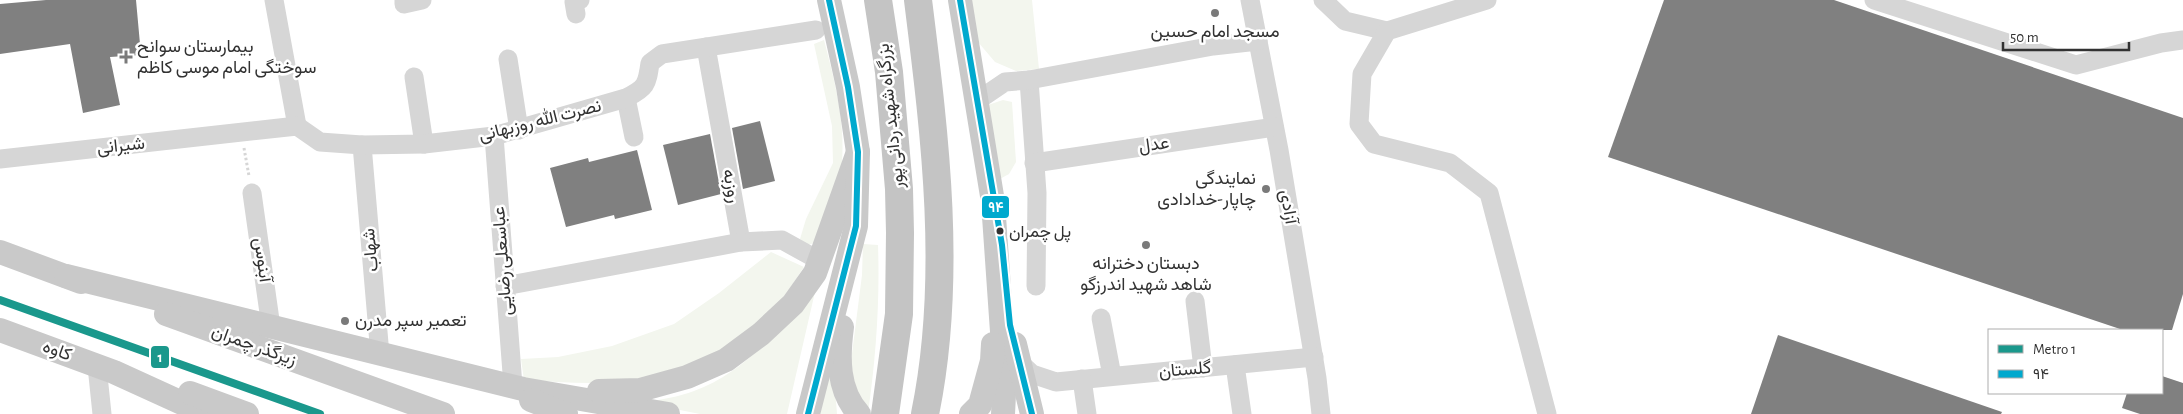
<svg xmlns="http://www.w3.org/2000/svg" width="2183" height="414" font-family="'Alegreya Sans',Vazirmatn,sans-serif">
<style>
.green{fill:#f3f6ee}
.building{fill:#808080}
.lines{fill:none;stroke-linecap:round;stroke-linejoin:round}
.path{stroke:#d6d6d6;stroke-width:3;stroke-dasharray:2.5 2.5;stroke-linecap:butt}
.minor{stroke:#d6d6d6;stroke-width:19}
.major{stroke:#c9c9c9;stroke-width:24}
.highway{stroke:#c4c4c4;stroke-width:28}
.bus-1-casing{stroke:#fff;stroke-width:10}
.bus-1{stroke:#00a9ce;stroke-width:6}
.metro-1-casing{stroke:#fff;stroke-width:11}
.metro-1{stroke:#1a988c;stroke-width:8}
.poi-dot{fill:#7a7a7a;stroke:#fff;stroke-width:2}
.bus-dot{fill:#323232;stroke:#fff;stroke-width:2}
.labels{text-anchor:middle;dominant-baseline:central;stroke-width:5;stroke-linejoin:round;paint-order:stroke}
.bus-label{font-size:17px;fill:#323232;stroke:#fff;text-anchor:start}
.poi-label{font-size:18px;fill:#323232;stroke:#fff}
.street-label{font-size:18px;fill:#323232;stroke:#fff}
.line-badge{stroke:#fff;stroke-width:2}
.badge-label{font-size:14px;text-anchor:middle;font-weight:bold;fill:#fff}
</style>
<rect width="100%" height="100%" fill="#fff"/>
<g class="green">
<path d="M970,0h62l7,69 -23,2 -21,-9 -17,-20z"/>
<path d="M824,40c11,42 23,88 17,132 -4,23 -15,47 -22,70l-12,3 -7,-6 6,-20 27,-56 -1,-37 -18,-82z"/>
<path d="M1003,100l9,2 4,60 -7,12 -11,6 -13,-74z"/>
<path d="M863,244l15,1c2,55 -2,113 -10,168l-19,-36 13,-102z"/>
<path d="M771,252l33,15c-9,13 -18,29 -29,40 -23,23 -62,51 -92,62 -49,19 -108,14 -159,11l-3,-21 37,-2 54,-11 62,-22 45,-31z"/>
<path d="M815,292l-28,122h-87l-55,-11c16,-4 34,-6 49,-12 50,-18 85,-62 121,-99z"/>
<path d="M832,351l5,63h-17z"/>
</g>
<g class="building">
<path d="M46,0h90l5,55 -31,2 10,48 -37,8 -13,-69 -70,10v-50z"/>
<path d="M1664,0h170l349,118v176l-11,36h-49l-515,-173z"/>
<path d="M760,121l15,60 -32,8 -11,-61z"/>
<path d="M710,134l11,60 -43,11 -15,-60z"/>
<path d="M637,150l15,60 -37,9 -1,-4 -48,12 -16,-59 38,-10 1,4z"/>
<path d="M1778,335l224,77 -1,2h-250z"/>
<path d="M2162,376l21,7v31h-43l-18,-6 5,-15h35z"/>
</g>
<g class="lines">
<path class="path" d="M244,148l5,28"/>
<g class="minor">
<path d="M274,0l23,126"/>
<path d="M404,0v4l18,-4"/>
<path d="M1250,0l29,150 38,228 4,36"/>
<path d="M1323,0l22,21 42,10"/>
<path d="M1487,0l-100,31 -25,43 -3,50 15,20 76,19 39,30 58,221"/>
<path d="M1874,0l202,65 85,-22 22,-3"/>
<path d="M576,14l-2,-12 6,-2"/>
<path d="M706,47l35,195 41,-2 38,21"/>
<path d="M508,59l11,71"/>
<path d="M414,77l10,67"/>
<path d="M1029,80l8,113 -1,93"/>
<path d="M626,98l8,39"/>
<path d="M977,101l28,-19 24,-2 184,-34 45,-5"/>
<path d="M494,136l19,250"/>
<path d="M362,145l18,210"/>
<path d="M0,159l297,-33 23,16 42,3 62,-1 70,-8 132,-38c20,-10 21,-13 24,-35l12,-9 154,-24"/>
<path d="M1034,163l240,-36"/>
<path d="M252,193l19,134"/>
<path d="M505,286l236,-44"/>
<path d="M1195,301l8,67"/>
<path d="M1101,318l11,58"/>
<path d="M1018,361l14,13 24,8 258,-25"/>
<path d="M1235,365l7,49"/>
<path d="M97,366l5,48"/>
<path d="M1082,379l5,35"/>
</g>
<g class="major">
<path d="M960,0l33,202 12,173 -2,39"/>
<path d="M0,252l81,30"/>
<path d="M66,276l457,113 145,25"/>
<path d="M166,314l277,100"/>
<path d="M842,327c-4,30 -5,63 17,87"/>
<path d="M0,330l114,42 92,42"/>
<path d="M1015,344l17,70"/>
<path d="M599,391l41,-1 47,-13 39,-17 35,-26 32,-30 22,-31 43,-121"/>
<path d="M190,393l57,21"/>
<path d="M531,400l35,14"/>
<path d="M808,414l48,-188 2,-74 -10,-65 -19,-87"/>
<path d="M971,414l9,-9 12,-44 1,-17"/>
</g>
<g class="highway">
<path d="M878,0l11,72 10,117 1,44 -1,81 -14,100"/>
<path d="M918,0c17,136 35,278 7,414"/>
</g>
<g class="bus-1-casing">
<g id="bus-1">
<path d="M960,0l42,245 8,80 22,89"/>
<path d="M808,414l48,-188 2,-74 -10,-65 -19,-87"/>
</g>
</g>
<use href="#bus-1" class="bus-1"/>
<g class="metro-1-casing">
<path id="metro-1" d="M0,300l320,114"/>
</g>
<use href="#metro-1" class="metro-1"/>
</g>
<g class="poi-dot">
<circle cx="1215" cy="13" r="5"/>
<path d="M123.5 49.5h5v5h5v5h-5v5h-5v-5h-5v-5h5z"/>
<circle cx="1266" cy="189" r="5"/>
<circle cx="1146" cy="245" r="5"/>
<circle cx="345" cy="321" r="5"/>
</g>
<circle class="bus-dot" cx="1000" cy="231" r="4.5"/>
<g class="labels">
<g class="bus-label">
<text x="1009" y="231">پل چمران</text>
</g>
<g class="poi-label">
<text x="1215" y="32">مسجد امام حسین</text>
<text x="137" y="47" text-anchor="start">بیمارستان سوانح<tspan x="137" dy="21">سوختگی امام موسی کاظم</tspan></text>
<text x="1256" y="179" text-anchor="end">نمایندگی<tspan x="1256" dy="21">چاپار-خدادادی</tspan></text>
<text x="1146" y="264">دبستان دخترانه<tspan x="1146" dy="21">شاهد شهید اندرزگو</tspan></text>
<text x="355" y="321" text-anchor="start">تعمیر سپر مدرن</text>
</g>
<g class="street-label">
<text transform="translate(891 116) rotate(-96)">بزرگراه شهید ردانی پور</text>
<text transform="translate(540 121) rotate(-14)">نصرت الله روزبهانی</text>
<text transform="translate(1154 145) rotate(-8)">عدل</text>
<text transform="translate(121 146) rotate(-6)">شیرانی</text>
<text transform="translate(731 186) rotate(80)">روزبه</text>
<text transform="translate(1288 207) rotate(80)">آزادی</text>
<text transform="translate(371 250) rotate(-95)">شهاب</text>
<text transform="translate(262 260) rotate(82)">آبنوس</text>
<text transform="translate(503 261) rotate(-94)">عباسعلی رضایی</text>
<text transform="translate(254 346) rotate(20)">زیرگذر چمران</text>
<text transform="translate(57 351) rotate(20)">کاوه</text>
<text transform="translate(1185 370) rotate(-5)">گلستان</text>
</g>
</g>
<g class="line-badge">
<rect x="981" y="195" width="29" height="24" rx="5" fill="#00a9ce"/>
<rect x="150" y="345" width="20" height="24" rx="5" fill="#1a988c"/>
</g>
<g class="badge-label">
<text x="996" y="212">۹۴</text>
<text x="160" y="362">1</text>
</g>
<rect x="1988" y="329" width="175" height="65" fill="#ffffff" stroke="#adadad"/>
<rect x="1998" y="345" width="25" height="8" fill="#1a988c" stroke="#adadad"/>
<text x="2033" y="354" font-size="15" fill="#323232">Metro 1</text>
<rect x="1998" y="370" width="25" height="8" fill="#00a9ce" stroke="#adadad"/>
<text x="2033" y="379" font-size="15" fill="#323232">۹۴</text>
<path d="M2003 42v8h126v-8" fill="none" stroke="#323232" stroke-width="2.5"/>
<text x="2010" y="42" font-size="15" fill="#323232" stroke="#ffffff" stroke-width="4" paint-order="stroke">50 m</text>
</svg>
